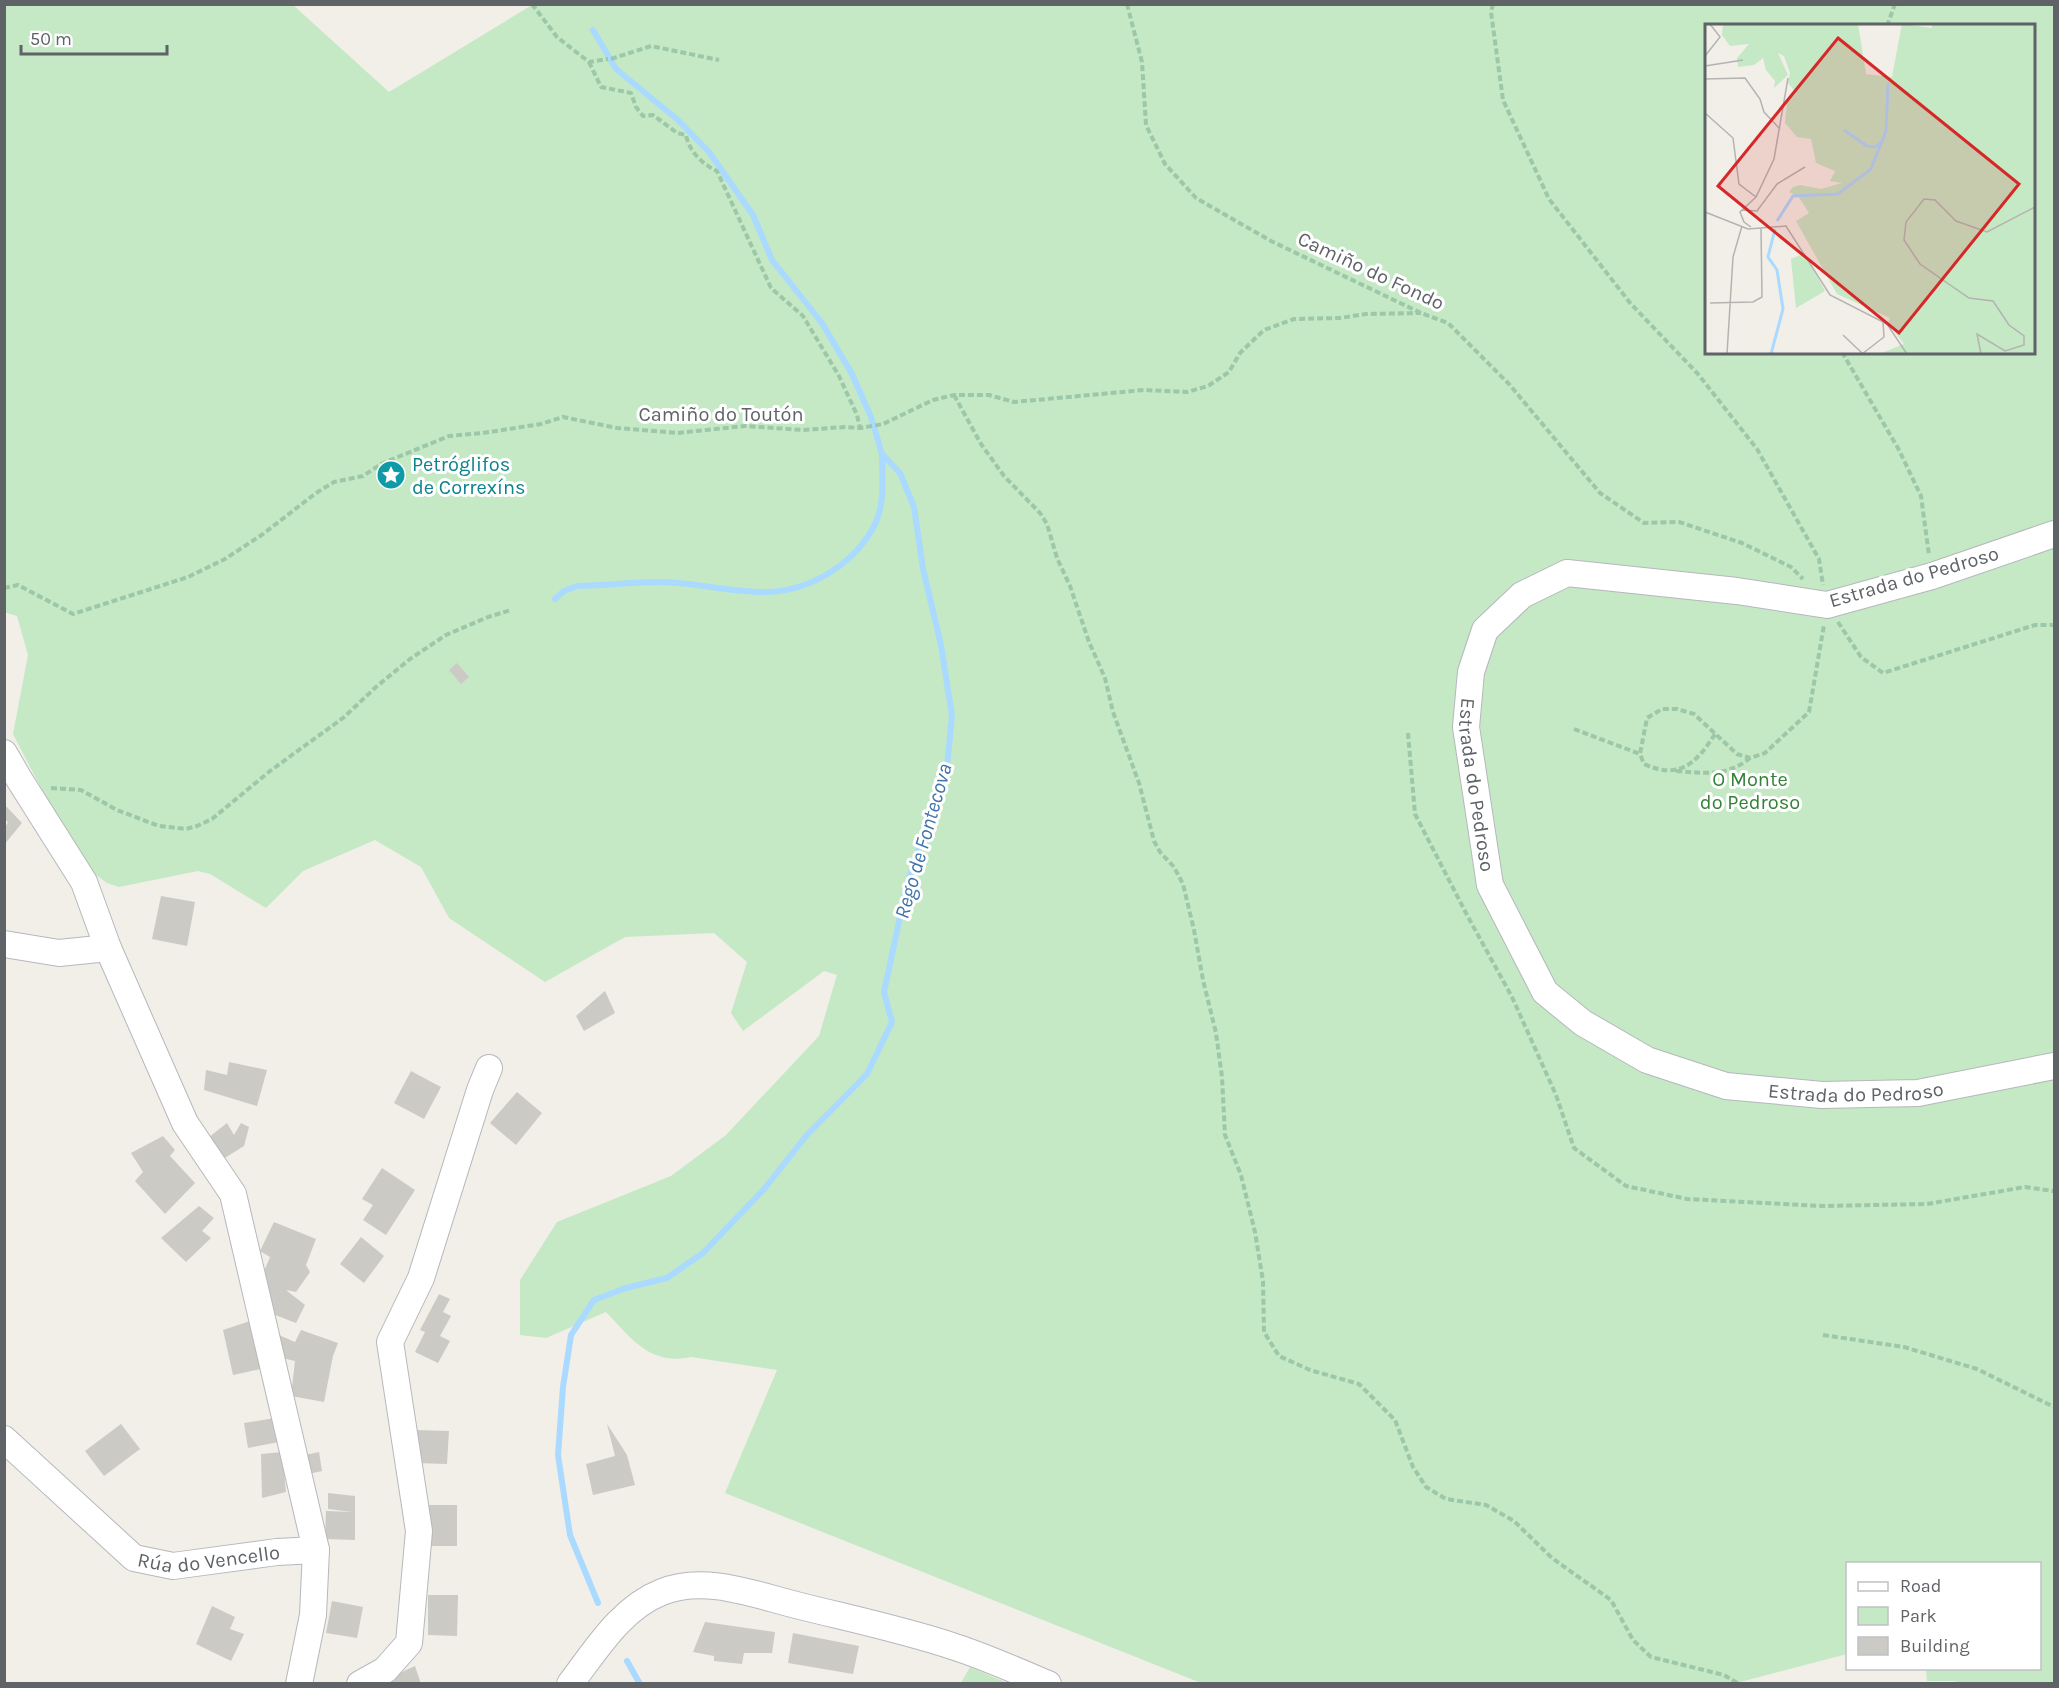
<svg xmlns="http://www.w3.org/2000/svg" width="2059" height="1688" font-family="Karla,sans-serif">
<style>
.green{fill:#c5e8c5;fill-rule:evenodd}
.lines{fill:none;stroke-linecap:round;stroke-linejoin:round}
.stream{stroke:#aadaff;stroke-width:6}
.building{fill:#cccac5}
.minor-casing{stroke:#b5b8bc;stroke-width:28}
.path{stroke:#9cc7a9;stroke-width:4;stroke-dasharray:6 3;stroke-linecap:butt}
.minor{stroke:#fff;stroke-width:26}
.labels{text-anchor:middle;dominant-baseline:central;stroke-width:6;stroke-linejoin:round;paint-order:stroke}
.street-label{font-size:20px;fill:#5f6368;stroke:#fff}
.culture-label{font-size:20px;fill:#0d838f;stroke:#fff;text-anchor:start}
.park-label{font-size:20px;fill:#348238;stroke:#fff}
.water-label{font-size:21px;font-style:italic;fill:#4174aa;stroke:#fff}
.inset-river{fill:none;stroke:#aadaff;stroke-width:3}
.inset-road{fill:none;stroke:#b3b3b1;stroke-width:1.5}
.view{fill:#d62828;fill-opacity:0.15;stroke:#d62828;stroke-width:3}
.inset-edge{fill:none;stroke:#5f6368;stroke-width:3}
</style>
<rect width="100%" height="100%" fill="#f1efe8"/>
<g class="green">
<path d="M4,5h289l96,87 143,-87h1522v1678l-79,1 -23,-3h-25l-1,-12 114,-1v-104h-192l-1,90 -111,29h-535l-476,-190 52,-123 -86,-13c-41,9 -60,-19 -85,-45l-60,26 -26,-3v-55l37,-58 114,-46 55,-41 93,-99 18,-61 -13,-4 -81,60 -12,-18 16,-51 -33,-29 -89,4 -80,45 -96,-64 -28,-51 -46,-27 -72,31 -37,37 -56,-34 -12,-3 -79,16 -12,-4 -11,-8 -31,-41 -52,-100 15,-79 -11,-39 -13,-4zM1706,26h328v326h-328z"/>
<path d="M970,1667l37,16h-46z"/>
</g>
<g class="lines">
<g class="stream">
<path d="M593,30l23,39 62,51 31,32 44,63 19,45 50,63 30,51 19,43 11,37 18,19 14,34 9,62 18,76 11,71 -5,50 -40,118 -23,108 8,30 -25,52 -61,62 -41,52 -62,65 -36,25 -41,10 -32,12 -23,35 -8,52 -5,68 12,80 28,68"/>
<path d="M555,599l9,-8 13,-5c29,-1 58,-4 87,-4 35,1 70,11 105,10 44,-2 88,-30 107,-70 9,-21 6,-46 6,-68"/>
<path d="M627,1661l13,23"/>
</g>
</g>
<g class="building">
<path d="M457,663l12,14 -8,7 -12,-14z"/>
<path d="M4,804l18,19 -18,22v-15l4,-8 -4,-3z"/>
<path d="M161,896l34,6 -8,44 -35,-7z"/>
<path d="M605,991l10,22 -31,18 -8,-15z"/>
<path d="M229,1062l38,8 -10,36 -53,-16 2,-20 21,5z"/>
<path d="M411,1071l30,16 -17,32 -30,-16z"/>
<path d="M517,1092l25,21 -26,32 -26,-22z"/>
<path d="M227,1123l7,12 7,-12 8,4 -5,19 -24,15 -16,-20z"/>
<path d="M163,1136l12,14 -5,6 25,27 -30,31 -30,-33 8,-9 -12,-19z"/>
<path d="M382,1168l33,22 -29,45 -23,-15 10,-15 -11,-6z"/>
<path d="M199,1206l15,12 -12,13 9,7 -25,24 -25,-24z"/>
<path d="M274,1222l42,17 -10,26 4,7 -14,20 -10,-2 19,15 -9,18 -26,-10 -8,-37 8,-19 -10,-6z"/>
<path d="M361,1237l23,19 -20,27 -24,-19z"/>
<path d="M439,1294l11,5 -7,13 8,4 -11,20 10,5 -12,22 -23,-11 10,-20 -5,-2z"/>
<path d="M253,1320l12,48 -32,7 -10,-45z"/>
<path d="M301,1330l37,13 -5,13 -9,46 -33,-6 4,-35 -17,-4 -6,-25 23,10z"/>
<path d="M275,1418l4,24 -31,6 -4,-25z"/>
<path d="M121,1424l19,25 -36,27 -19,-25z"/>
<path d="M607,1424l20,31 8,30 -42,10 -7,-31 29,-8z"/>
<path d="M415,1430l34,1 -2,33 -33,-1z"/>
<path d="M282,1452l4,40 -24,6 -1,-44z"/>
<path d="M319,1452l3,19 -18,4 -4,-19z"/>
<path d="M328,1493l27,3v44l-30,-1 1,-28 27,1 -25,-3z"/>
<rect x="424" y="1505" width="33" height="41"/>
<path d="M428,1595h30l-1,41 -29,-1z"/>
<path d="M332,1601l31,6 -6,31 -31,-5z"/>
<path d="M212,1606l23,11 -5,12 14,5 -13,27 -35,-17z"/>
<path d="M705,1622l70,10 -3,21h-28l-2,11 -28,-3v-5l-21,-4z"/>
<path d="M793,1633l66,13 -6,28 -65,-11z"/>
<path d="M415,1666l6,18h-39v-3z"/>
</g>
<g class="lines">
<g class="minor-casing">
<g id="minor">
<path id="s1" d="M2054,534l-122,42 -105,29 -90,-14 -170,-18 -45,22 -37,35 -14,42 -5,55 24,158 55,107 38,31 64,37 79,26 96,9 96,-2 136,-27"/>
<path d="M4,753l15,26 65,103 24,66 77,175 48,71 83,356 -3,65 -14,69"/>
<path d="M4,944l55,9 49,-5"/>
<path id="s2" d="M4,1439l130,119 39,8 104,-14 39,-2"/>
<path d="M360,1684l25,-14 24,-27 10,-112 -29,-189 31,-64 59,-188 9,-22"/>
<path d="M570,1684c26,-34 51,-76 92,-92 44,-18 96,4 138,14 52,13 104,24 155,41 31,10 62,24 93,37"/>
</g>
</g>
<g class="path">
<path d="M532,4l25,33 32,25 19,-3"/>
<path d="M1127,4l15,58 4,63 19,39 31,34 75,43 150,72 27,10 61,61 91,109 44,30 35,-1 63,21 49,24 12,12"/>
<path d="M1493,4l-2,8 12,88 46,99 82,105 67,70 59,75 62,110 4,26"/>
<path d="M1887,26l8,-22"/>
<path d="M611,59l40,-13 68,14"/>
<path d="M589,62l12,25 30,6 5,14 7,9 10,-1 24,18 9,2c3,16 16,29 31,36l54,117 32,28 36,60 18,39 3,13"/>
<path d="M1842,352l57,98 22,46 8,59"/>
<path d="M954,395l27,49 23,32 36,37 7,11 10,34 13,28 19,56 16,36 8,34 26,71 15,58 6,11 14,15 9,17 11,46 9,50 13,53 6,44 3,58 16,40 14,57 8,49 1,51 15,24 31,14 49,14 36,36 18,47 13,20 20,12 40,6 28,16 38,37 59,42 22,40 18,17 73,18 15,9"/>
<path d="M4,588l14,-3 55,29 115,-37 37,-18 38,-25 53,-41 18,-11 29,-6 18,-12 68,-28 34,-3 58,-9 22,-7 54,11 60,5 68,-7 58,4 42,-3 15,1 23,-4 50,-24 21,-5h35l25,7 130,-12 43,2 21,-6 21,-14 11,-19 24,-23 30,-11 46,-1 26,-4 55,-1"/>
<path d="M1838,622l23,35 22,16 152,-48h19"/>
<path d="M1574,729l66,25"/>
<path d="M1408,733l7,81 52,101 45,82 44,98 18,53 52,38 61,13 135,7 105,-2 98,-17 29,4"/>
<path d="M1715,734c-19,30 -36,46 -71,30l-4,-10 7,-36 15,-9h15l17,5 43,40 13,4 15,-5 44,-41 15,-87"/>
<path d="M1676,771c29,2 49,6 73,-12"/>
<path d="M51,788l30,2 36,20 42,16 27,3 11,-3 15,-7 58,-48 73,-53 33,-31 34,-28 36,-24 42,-18 23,-7"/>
<path d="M1823,1335l81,12 73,22 77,38"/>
</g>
<use href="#minor" class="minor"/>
</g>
<defs>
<g id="sight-disc" transform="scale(1.5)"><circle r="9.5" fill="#0f9aa8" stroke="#fff"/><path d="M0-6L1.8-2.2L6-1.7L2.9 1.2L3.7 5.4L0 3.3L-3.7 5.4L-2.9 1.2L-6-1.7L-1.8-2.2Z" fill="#fff"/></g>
</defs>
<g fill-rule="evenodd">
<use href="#sight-disc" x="391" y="475"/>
</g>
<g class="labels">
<g class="street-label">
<text transform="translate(1371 271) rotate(25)">Camiño do Fondo</text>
<text x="721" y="414">Camiño do Toutón</text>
<text transform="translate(1914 577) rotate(-16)">Estrada do Pedroso</text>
<text stroke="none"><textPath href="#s1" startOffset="759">Estrada do Pedroso</textPath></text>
<text stroke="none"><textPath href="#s1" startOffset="1317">Estrada do Pedroso</textPath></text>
<text stroke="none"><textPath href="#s2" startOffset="252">Rúa do Vencello</textPath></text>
</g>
<g class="culture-label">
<text x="412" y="464">Petróglifos<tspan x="412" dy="23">de Correxíns</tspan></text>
</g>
<g class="park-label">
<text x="1750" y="779">O Monte<tspan x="1750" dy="23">do Pedroso</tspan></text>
</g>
<g class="water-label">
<text transform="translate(923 841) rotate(-74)">Rego de Fontecova</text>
</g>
</g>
<g transform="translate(1705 24)">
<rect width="330" height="330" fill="#f1efe8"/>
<path d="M18,0h135l8,50 26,3 10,-53 30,4v-4h103v330h-156l25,-10 -16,-21 2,-5 -53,-24 -41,-73 13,-8 -11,-17 -9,-4 4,-5 7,-2 21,4 21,-6 -12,-2 5,-10 -19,-8 -5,-24 -14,-2 -12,-14 2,-20 9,-10 -8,-10 2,-10 -6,-17 -6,-3 10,22 -14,13 1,-7 -9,-11 -3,-12 -9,7 -16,2 -1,-9 12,-14 -19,2 -8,-11zM100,229l20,38 -29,17 -5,-49z" fill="#c5e8c5"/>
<path class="inset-river" d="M139,106l23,16 8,1 8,-6M72,197l16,-25 45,-2 33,-25 15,-38 2,-48M66,330l12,-45 -6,-39 -9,-13 7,-28"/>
<path class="inset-road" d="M0,32l15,-19 -10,-13M0,42l38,-6M0,55l40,-1 15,21 4,13 16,17M0,89l28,25 6,46 17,13M37,186l15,1 20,-27 28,-17M0,188l43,17 38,-3 44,69 57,29 20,30M46,203l-7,-5 -4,-10 16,-15 18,-38 14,-81M5,279l43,-1 9,-5 -1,-69M138,311l19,18M22,330l6,-97 9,-31M157,330l22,-17 -1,-15M276,330l-4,-20 28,17 19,-6v-9l-15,-11 -16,-24 -24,-3 -49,-34 -16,-24 2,-18 18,-23 11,1 21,21 31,11 48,-25"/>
<path class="view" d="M133,14l181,146 -120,149 -181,-147z"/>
<rect width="330" height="330" class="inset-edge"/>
</g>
<rect width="2059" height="1688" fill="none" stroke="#5f6368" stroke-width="12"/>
<rect x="1846" y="1562" width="195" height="108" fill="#ffffff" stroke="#bfc1c3" stroke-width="1.5"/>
<rect x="1858" y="1582" width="30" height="9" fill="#ffffff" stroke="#bfc1c3" stroke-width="1.5"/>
<text x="1900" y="1592" font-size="18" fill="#5f6368">Road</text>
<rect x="1858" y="1607" width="30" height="18" fill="#c5e8c5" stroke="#bfc1c3" stroke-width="1.5"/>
<text x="1900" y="1622" font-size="18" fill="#5f6368">Park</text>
<rect x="1858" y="1637" width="30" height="18" fill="#cccac5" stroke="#bfc1c3" stroke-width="1.5"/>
<text x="1900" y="1652" font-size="18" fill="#5f6368">Building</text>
<path d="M21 45v9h146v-9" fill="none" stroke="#5f6368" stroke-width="3"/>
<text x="30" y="45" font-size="18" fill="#5f6368" stroke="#ffffff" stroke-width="4.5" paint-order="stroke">50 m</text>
</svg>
